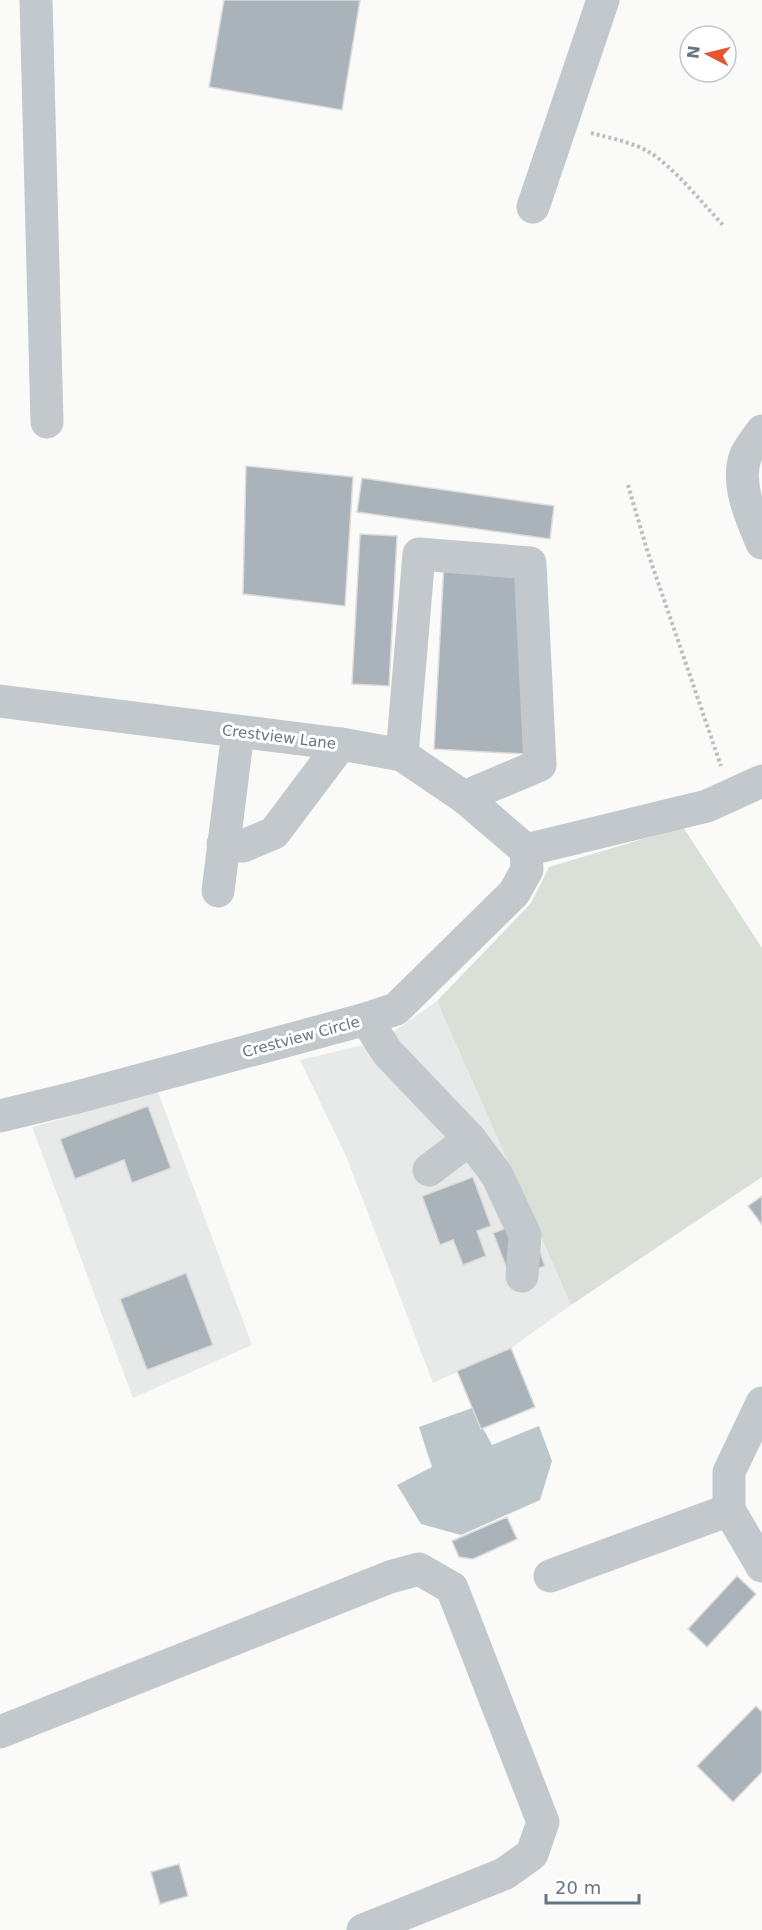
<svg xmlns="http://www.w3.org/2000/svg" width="762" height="1930" font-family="'DejaVu Sans',sans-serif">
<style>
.built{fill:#e8e9e9}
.green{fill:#dadfd7}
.water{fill:#bbc7cb}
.building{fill:#aab3b9;stroke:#dcdcda;stroke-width:1.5}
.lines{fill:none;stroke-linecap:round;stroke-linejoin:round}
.path{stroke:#bbbfc2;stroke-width:4;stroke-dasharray:3 3;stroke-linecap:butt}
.minor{stroke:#c3c8cc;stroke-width:33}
.labels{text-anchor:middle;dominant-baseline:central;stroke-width:6;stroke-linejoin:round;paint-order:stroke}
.street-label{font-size:15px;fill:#657683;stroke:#fff}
</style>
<rect width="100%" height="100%" fill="#fafaf8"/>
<g class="built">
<path d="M437,1001l134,304 -60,43 -78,35 -87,-227 -46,-96 80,-19z"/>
<path d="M158,1092l94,253 -119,53 -101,-271z"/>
</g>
<path class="green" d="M683,827l79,121v229l-191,128 -134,-304 94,-98 18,-36z"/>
<path class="water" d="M472,1408l20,37 47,-19 13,35 -12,39 -79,35 -40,-11 -24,-39 35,-18 -13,-40z"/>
<g class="building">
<path d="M224,0h136l-18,110 -133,-23z"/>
<path d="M246,466l107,11 -8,129 -102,-12z"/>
<path d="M362,478l192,28 -4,33 -193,-27z"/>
<path d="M360,534l37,2 -8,150 -37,-2z"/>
<path d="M444,563l76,5 6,186 -92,-5z"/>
<path d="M148,1106l23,62 -39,15 -8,-23 -49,19 -15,-40z"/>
<path d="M473,1177l18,49 -14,5 9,25 -23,9 -10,-25 -13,5 -18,-49z"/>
<path d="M762,1196v29l-14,-19z"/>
<path d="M528,1220l17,46 -34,13 -18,-46z"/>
<path d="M186,1273l27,72 -66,25 -27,-71z"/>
<path d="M511,1348l24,59 -54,22 -24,-58z"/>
<path d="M507,1517l10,22 -44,20 -14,-2 -7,-16z"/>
<path d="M737,1576l19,18 -49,53 -19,-18z"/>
<path d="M756,1706l6,6v60l-29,30 -36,-36z"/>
<path d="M179,1864l9,32 -28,8 -9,-32z"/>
</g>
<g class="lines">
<g class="path">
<path d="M591,133c19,5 41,9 58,19 24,14 54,52 74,73"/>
<path d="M628,485l19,65 74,216"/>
</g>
<g class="minor">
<path d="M36,0l11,422"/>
<path d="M533,207l70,-207"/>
<path d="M762,431c-5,7 -12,16 -16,24 -11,27 5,62 16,88"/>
<path d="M0,701l341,43 61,11 62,42 62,53"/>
<path d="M402,755l17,-201 111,9 10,202 -76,32"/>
<path d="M223,844l20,2 31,-13 67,-89"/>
<path d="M526,850l181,-44 55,-25"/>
<path d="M218,891l20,-159"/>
<path d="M366,1019l21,33 83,87 27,36 28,60 -3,41"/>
<path d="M0,1116l74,-18 292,-79 30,-10 118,-116 13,-23 -1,-20"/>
<path d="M429,1170l41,-31"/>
<path d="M762,1403l-33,69v38l33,56"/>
<path d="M550,1576l179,-66"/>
<path d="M0,1732l390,-155 29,-8 33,19 91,234 -11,32 -28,20 -141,56"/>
</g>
</g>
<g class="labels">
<g class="street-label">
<text transform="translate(279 737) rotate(7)">Crestview Lane</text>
<text transform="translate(301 1037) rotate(-15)">Crestview Circle</text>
</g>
</g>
<g transform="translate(708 54) rotate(277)"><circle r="28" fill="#ffffff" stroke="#c1c8cd" stroke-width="1.5"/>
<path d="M0-4.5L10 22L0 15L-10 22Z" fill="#e4572e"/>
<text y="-9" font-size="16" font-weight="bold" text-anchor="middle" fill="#657683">N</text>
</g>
<path d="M546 1894v9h93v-9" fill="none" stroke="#657683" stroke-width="3"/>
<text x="555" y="1894" font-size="18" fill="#657683" stroke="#ffffff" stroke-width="4.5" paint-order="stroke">20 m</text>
</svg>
